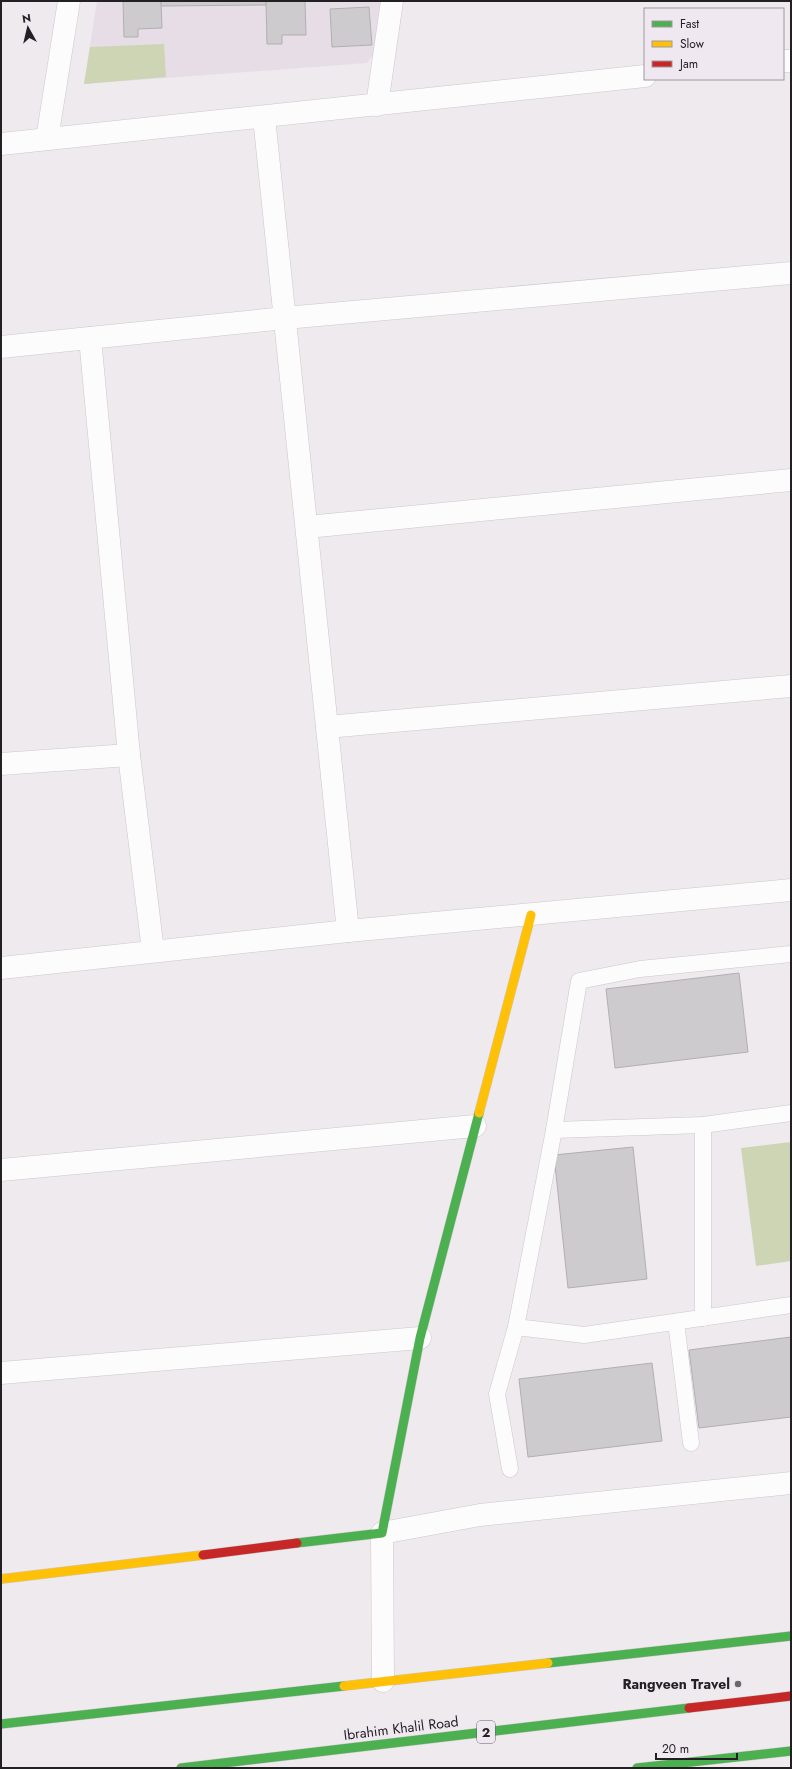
<svg xmlns="http://www.w3.org/2000/svg" width="792" height="1769" font-family="Jost,sans-serif">
<style>
.built{fill:#e7dde6}
.green{fill:#cdd5b5}
.building{fill:#cecbce;stroke:#b2afb2}
.lines{fill:none;stroke-linecap:round;stroke-linejoin:round}
.lane-casing{stroke:#cbc8cb;stroke-width:17}
.street-casing{stroke:#cbc8cb;stroke-width:23}
.fast-casing{stroke:#cbc8cb;stroke-width:10}
.slow-casing{stroke:#cbc8cb;stroke-width:10}
.jam-casing{stroke:#cbc8cb;stroke-width:10}
.lane{stroke:#fcfcfc;stroke-width:16}
.street{stroke:#fcfcfc;stroke-width:22}
.fast{stroke:#4caf50;stroke-width:9}
.slow{stroke:#ffc107;stroke-width:9}
.jam{stroke:#c62828;stroke-width:9}
.poi-dot{fill:#6a676a;stroke:#f0e8f0;stroke-width:1.5}
.labels{text-anchor:middle;dominant-baseline:central;stroke-width:3.5;stroke-linejoin:round;paint-order:stroke}
.shield{fill:#f0e8f0;stroke:#605c60;stroke-width:1}
.shield-label{font-size:13px;font-weight:bold;fill:#232023}
.poi-label{font-size:14px;font-weight:bold;fill:#232023;stroke:#f0e8f0;text-anchor:end}
.street-label{font-size:14px;fill:#232023;stroke:#f0e8f0}
</style>
<rect width="100%" height="100%" fill="#eeeaee"/>
<path class="built" d="M97,1h283l-5,51 -8,11 -283,21z"/>
<g class="green">
<path d="M164,44l2,33 -82,7 6,-37z"/>
<path d="M791,1142v119l-35,5 -15,-118z"/>
</g>
<g class="building">
<path d="M123,1h38l1,27 -24,1v8h-14z"/>
<path d="M161,1h105v4l-105,1z"/>
<path d="M266,1h39l1,34h-24v9h-15z"/>
<path d="M369,7l3,38 -40,2 -2,-38z"/>
<path d="M739,973l9,79 -133,16 -9,-79z"/>
<path d="M633,1147l14,132 -79,9 -14,-133z"/>
<path d="M791,1337v80l-92,11 -10,-78z"/>
<path d="M652,1363l10,78 -134,16 -9,-78z"/>
</g>
<g class="lines">
<g class="lane-casing">
<g id="lane">
<path d="M791,954l-151,15 -61,12 -25,149 -38,197 68,8 207,-30"/>
<path d="M554,1130l149,-5 88,-12"/>
<path d="M703,1318v-193"/>
<path d="M676,1322l15,121"/>
<path d="M510,1469l-13,-75 19,-67"/>
</g>
</g>
<g class="street-casing">
<g id="street">
<path d="M783,61h8"/>
<path d="M377,105l15,-104"/>
<path d="M264,117l84,814"/>
<path d="M47,139l22,-138"/>
<path d="M1,144l644,-68"/>
<path d="M90,338l39,417 24,196"/>
<path d="M1,347l284,-29 506,-45"/>
<path d="M307,527l484,-47"/>
<path d="M327,727l464,-41"/>
<path d="M1,764l128,-9"/>
<path d="M1,968l347,-37 443,-41"/>
<path d="M1,1170l474,-44"/>
<path d="M1,1373l419,-35"/>
<path d="M383,1681l-1,-148 98,-18 311,-32"/>
</g>
</g>
<g class="fast-casing">
<g id="fast">
<path d="M297,1543l85,-10 38,-195 59,-225"/>
<path d="M548,1663l243,-27"/>
<path d="M1,1724l343,-38"/>
<path d="M181,1768l508,-60"/>
<path d="M637,1768l154,-17"/>
</g>
</g>
<g class="slow-casing">
<g id="slow">
<path d="M479,1113l52,-198"/>
<path d="M1,1579l202,-24"/>
<path d="M344,1686l204,-23"/>
</g>
</g>
<g class="jam-casing">
<g id="jam">
<path d="M203,1555l94,-12"/>
<path d="M689,1708l102,-12"/>
</g>
</g>
<use href="#lane" class="lane"/>
<use href="#street" class="street"/>
<use href="#fast" class="fast"/>
<use href="#slow" class="slow"/>
<use href="#jam" class="jam"/>
</g>
<circle class="poi-dot" cx="738" cy="1684" r="4"/>
<g class="labels">
<rect class="shield" x="477" y="1721" width="18" height="22" rx="3"/>
<g class="shield-label">
<text x="486" y="1732">2</text>
</g>
<g class="poi-label">
<text x="730" y="1684">Rangveen Travel</text>
</g>
<g class="street-label">
<text transform="translate(401 1728) rotate(-7)">Ibrahim Khalil Road</text>
</g>
</g>
<rect width="792" height="1769" fill="none" stroke="#232023" stroke-width="4"/>
<rect x="644" y="8" width="140" height="72" fill="#f0e8f0" stroke="#9e989e"/>
<rect x="652" y="21" width="20" height="6" fill="#4caf50" stroke="#9e989e"/>
<text x="680" y="28" font-size="12" fill="#232023">Fast</text>
<rect x="652" y="41" width="20" height="6" fill="#ffc107" stroke="#9e989e"/>
<text x="680" y="48" font-size="12" fill="#232023">Slow</text>
<rect x="652" y="61" width="20" height="6" fill="#c62828" stroke="#9e989e"/>
<text x="680" y="68" font-size="12" fill="#232023">Jam</text>
<g transform="translate(28 28) rotate(352)" stroke="#f0e8f0" stroke-width="3" paint-order="stroke">
<path d="M0-3L7 15L0 10L-7 15Z" fill="#232023"/>
<text y="-6" font-size="11" font-weight="bold" text-anchor="middle" fill="#232023">N</text>
</g>
<path d="M656 1753v6h81v-6" fill="none" stroke="#232023" stroke-width="2"/>
<text x="662" y="1753" font-size="12" fill="#232023" stroke="#f0e8f0" stroke-width="3" paint-order="stroke">20 m</text>
</svg>
